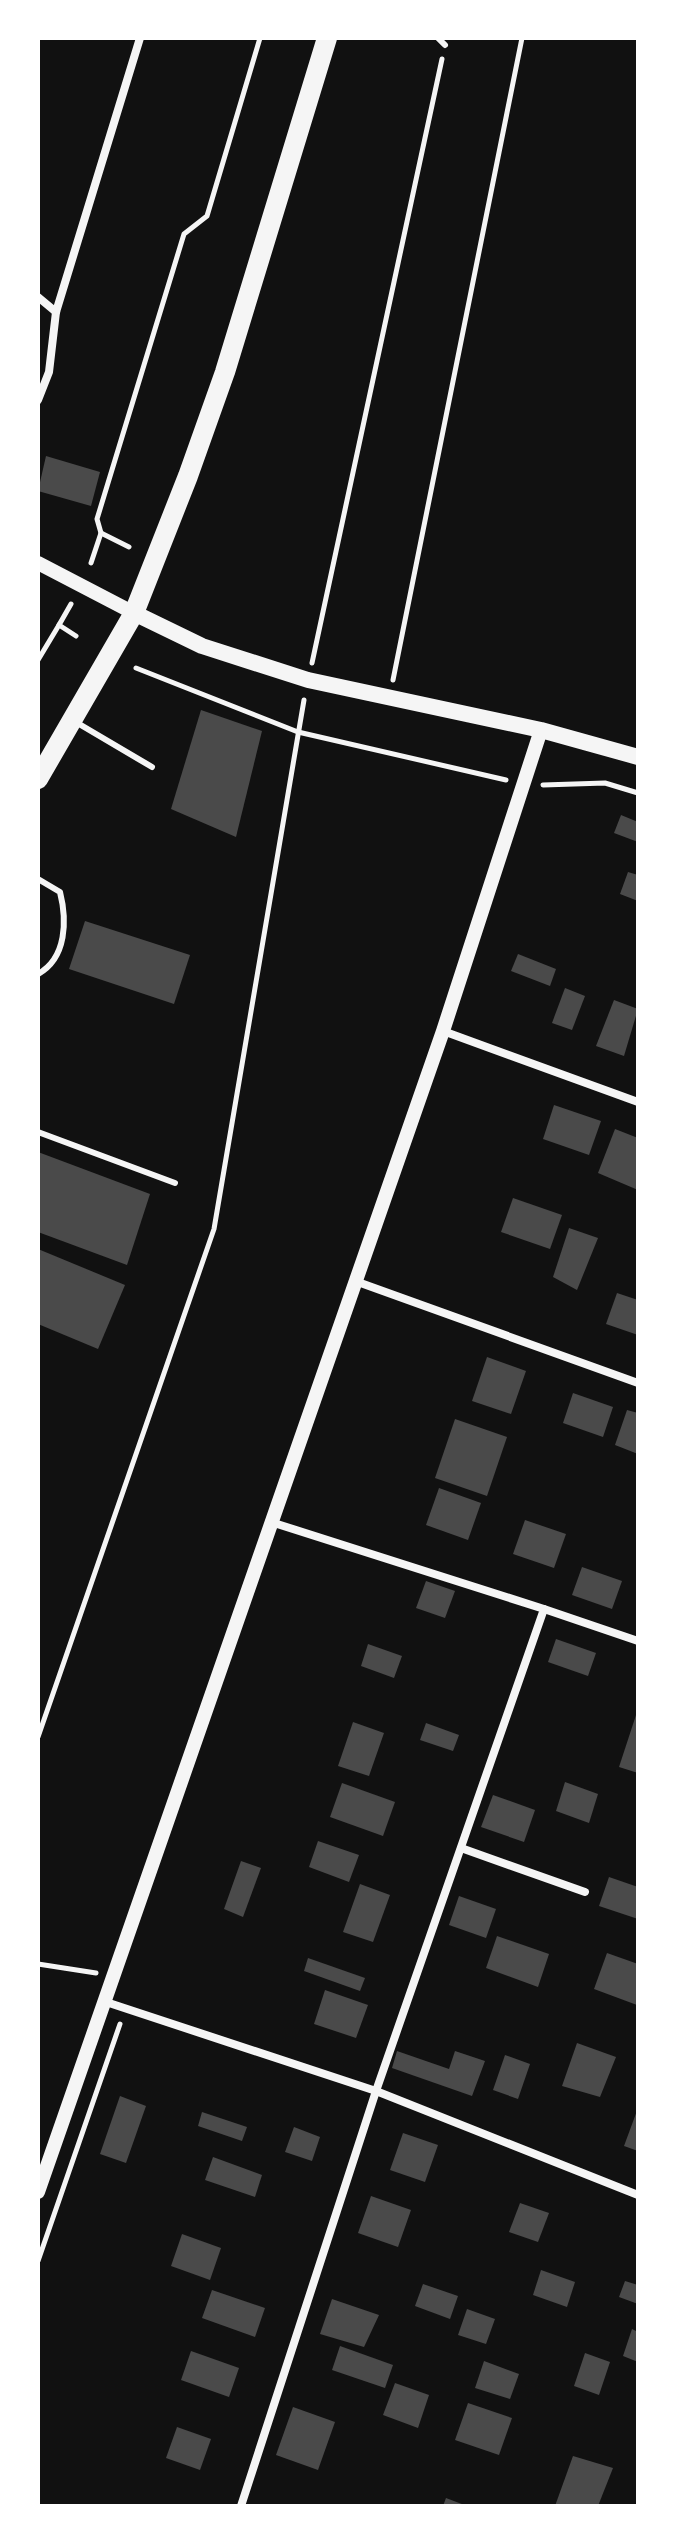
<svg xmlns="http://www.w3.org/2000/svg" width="676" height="2544" font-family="Overpass,sans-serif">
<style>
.building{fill:#4a4a4a}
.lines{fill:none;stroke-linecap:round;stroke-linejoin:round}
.path{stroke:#f5f5f5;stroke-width:5}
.service{stroke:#f5f5f5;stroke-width:6}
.minor{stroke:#f5f5f5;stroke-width:8}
.tertiary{stroke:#f5f5f5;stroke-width:14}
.secondary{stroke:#f5f5f5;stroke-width:16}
.primary{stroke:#f5f5f5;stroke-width:20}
</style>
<rect width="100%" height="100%" fill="#111"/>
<g class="building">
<path d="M46,456l54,16 -9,34 -53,-15z"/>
<path d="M201,710l61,21 -26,106 -65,-28z"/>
<path d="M621,815l17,7v20l-24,-9z"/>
<path d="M628,872l10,3v26l-18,-7z"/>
<path d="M85,921l105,34 -16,49 -105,-35z"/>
<path d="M518,954l38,15 -6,17 -39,-15z"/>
<path d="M565,988l20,8 -13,34 -20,-7z"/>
<path d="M614,1000l24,9 -14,47 -28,-10z"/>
<path d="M554,1105l47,16 -12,34 -46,-16z"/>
<path d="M615,1129l23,9v52l-40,-17z"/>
<path d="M38,1152l112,42 -23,71 -89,-33z"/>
<path d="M513,1198l49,17 -12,34 -49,-17z"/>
<path d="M569,1228l29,10 -21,52 -24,-13z"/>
<path d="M38,1249l87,36 -27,64 -60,-25z"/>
<path d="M617,1293l21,7v35l-32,-11z"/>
<path d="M487,1357l39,14 -15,43 -39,-13z"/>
<path d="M573,1393l40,14 -10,30 -40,-14z"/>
<path d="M627,1410l11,3v41l-23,-9z"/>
<path d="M455,1419l52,18 -20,59 -52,-18z"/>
<path d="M439,1488l42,15 -13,37 -42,-15z"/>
<path d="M525,1520l41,14 -12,34 -41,-14z"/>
<path d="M582,1567l40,14 -10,28 -40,-14z"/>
<path d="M426,1581l29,10 -10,27 -29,-10z"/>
<path d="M556,1639l40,14 -8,23 -40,-14z"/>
<path d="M368,1644l34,12 -8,22 -33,-12z"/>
<path d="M638,1709v64l-19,-6z"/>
<path d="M353,1722l31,11 -15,43 -31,-10z"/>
<path d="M426,1723l33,12 -6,16 -33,-11z"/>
<path d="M565,1782l33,12 -9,29 -33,-12z"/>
<path d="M342,1783l53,19 -12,34 -53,-19z"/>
<path d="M493,1795l42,15 -11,32 -43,-15z"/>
<path d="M318,1841l41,14 -10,27 -40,-15z"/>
<path d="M241,1861l20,7 -18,49 -19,-8z"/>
<path d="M609,1877l29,10v32l-39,-13z"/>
<path d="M360,1884l30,11 -17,47 -30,-10z"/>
<path d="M459,1896l37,13 -10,29 -37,-13z"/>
<path d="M497,1936l52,18 -11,33 -52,-19z"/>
<path d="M607,1953l31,11 -1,41 -43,-16z"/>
<path d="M308,1958l57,20 -5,13 -56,-20z"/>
<path d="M325,1990l43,15 -12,33 -42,-14z"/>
<path d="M577,2043l39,14 -16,40 -38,-11z"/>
<path d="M397,2051l52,18 6,-18 30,10 -13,35 -80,-28z"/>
<path d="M505,2055l25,9 -12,35 -25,-9z"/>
<path d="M120,2096l26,10 -20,57 -26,-9z"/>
<path d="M638,2108v43l-14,-5z"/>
<path d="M202,2112l45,15 -5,14 -44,-15z"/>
<path d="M294,2127l26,10 -8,24 -27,-9z"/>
<path d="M403,2133l35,12 -13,37 -35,-12z"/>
<path d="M213,2157l49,18 -7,22 -50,-17z"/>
<path d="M371,2196l40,14 -13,37 -40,-14z"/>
<path d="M520,2203l29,10 -11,29 -29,-10z"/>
<path d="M182,2234l39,14 -11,32 -39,-14z"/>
<path d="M541,2270l34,12 -8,25 -34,-12z"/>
<path d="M625,2281l13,4v19l-19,-7z"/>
<path d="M423,2284l35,12 -8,23 -35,-13z"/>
<path d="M212,2290l53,18 -10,29 -53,-19z"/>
<path d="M332,2299l47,16 -15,32 -44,-13z"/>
<path d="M467,2309l28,10 -9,25 -28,-9z"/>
<path d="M632,2329l6,3v30l-15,-6z"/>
<path d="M340,2346l53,19 -8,23 -53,-18z"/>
<path d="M191,2351l48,17 -10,29 -48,-17z"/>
<path d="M585,2353l25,9 -11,33 -25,-9z"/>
<path d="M484,2361l35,13 -9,25 -35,-11z"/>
<path d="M395,2383l34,12 -11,33 -35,-13z"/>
<path d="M468,2403l44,15 -13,37 -44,-15z"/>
<path d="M293,2407l42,15 -17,48 -42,-15z"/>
<path d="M177,2427l34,12 -11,31 -34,-12z"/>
<path d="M573,2456l40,12 -15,38h-43z"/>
<path d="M446,2498l21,8h-24z"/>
</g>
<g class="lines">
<g class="path">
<path d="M101,533l28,14"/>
<path d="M91,563l10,-30 -4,-14 87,-285 23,-18 53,-178"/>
<path d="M59,625l12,-21"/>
<path d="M38,660l21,-35 17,11"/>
<path d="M312,663l130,-604"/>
<path d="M136,668l162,64 208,48"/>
<path d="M393,680l129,-642"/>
<path d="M543,785l62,-2 33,10"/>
<path d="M38,1737l176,-508 90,-529"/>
<path d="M38,1964l58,9"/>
<path d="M38,2261l82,-237"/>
</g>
<g class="service">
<path d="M438,38l7,7"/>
<path d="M74,721l78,46"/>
<path d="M38,879l22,13c7,28 7,66 -22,82"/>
<path d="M38,1132l137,51"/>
</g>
<g class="minor">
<path d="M38,297l18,15"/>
<path d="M38,400l11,-28 7,-60 84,-274"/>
<path d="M443,1031l195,71"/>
<path d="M355,1281l283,102"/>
<path d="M544,1609l94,32"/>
<path d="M461,1848l124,44"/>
<path d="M106,2002l270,89 262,104"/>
<path d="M241,2506l135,-415 168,-482 -270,-86"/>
</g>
<g class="tertiary">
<path d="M38,563l96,50"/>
<path d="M38,2192l405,-1161 98,-301"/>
</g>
<path class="secondary" d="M134,613l68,33 106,34 233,50 97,27"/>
<path class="primary" d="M38,779l96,-166 54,-137 37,-104 102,-334"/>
</g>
<rect width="676" height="2544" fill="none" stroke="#ffffff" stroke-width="80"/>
</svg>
